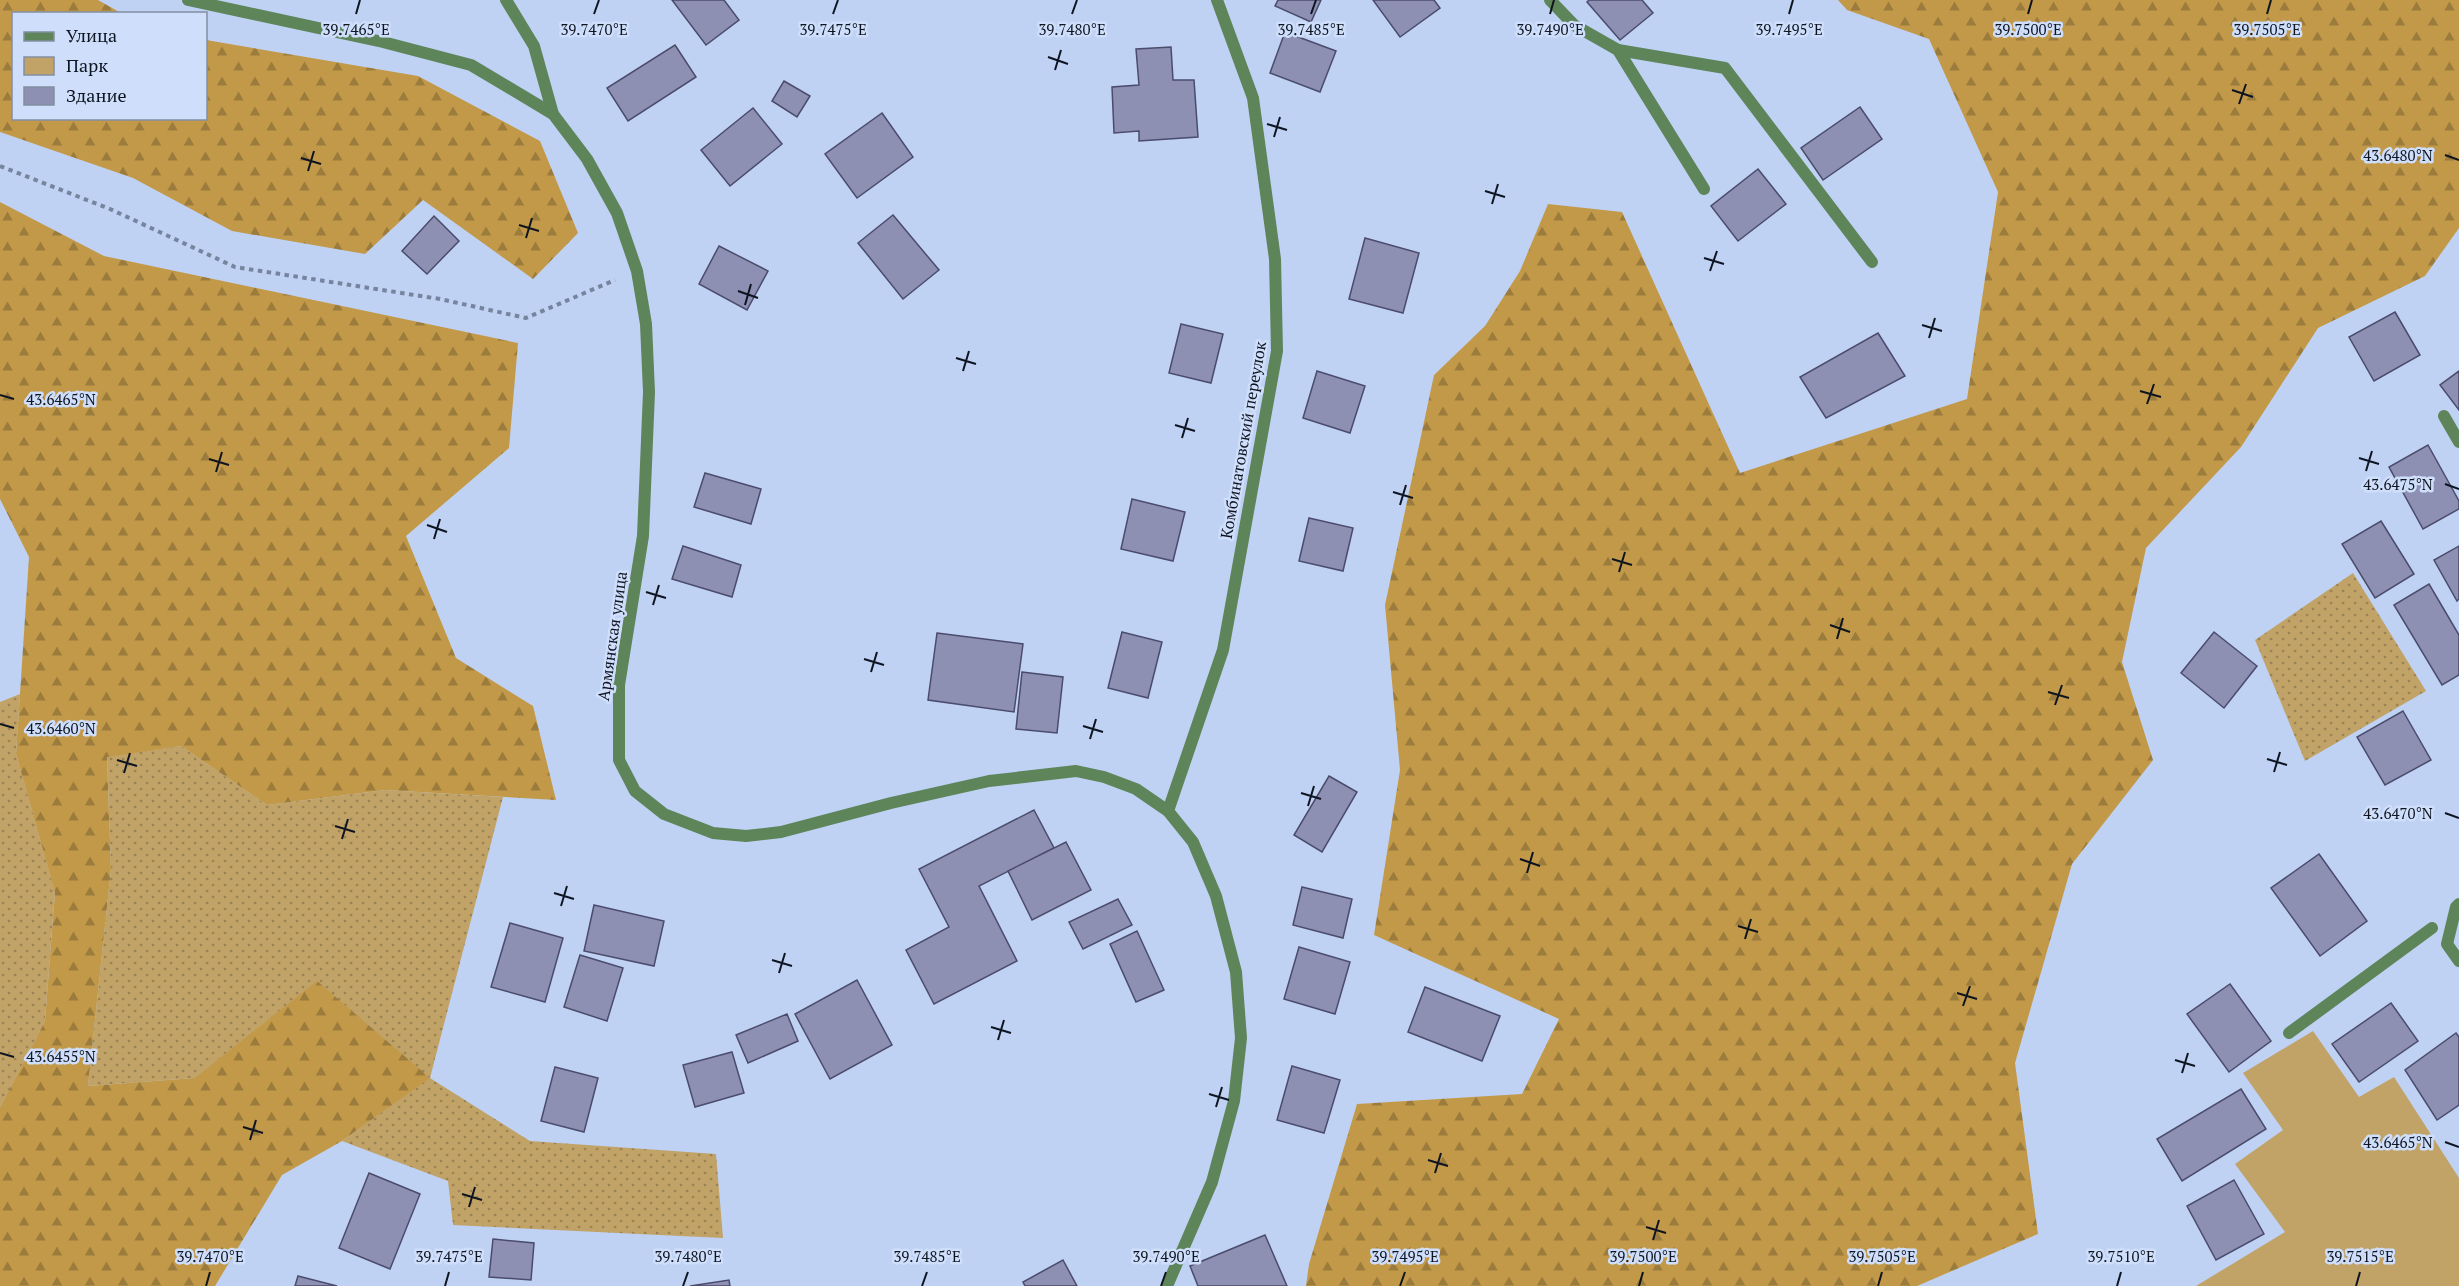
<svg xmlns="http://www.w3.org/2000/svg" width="2459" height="1286" font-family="'PT Serif',serif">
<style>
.grass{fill:url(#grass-dots)}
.forest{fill:url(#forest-firs)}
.green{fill:#c1a267}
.building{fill:#8d8fb3;stroke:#4b4c6c;stroke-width:1.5}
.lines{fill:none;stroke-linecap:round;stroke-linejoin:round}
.path{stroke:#77849d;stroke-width:4;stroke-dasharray:4.5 4.5;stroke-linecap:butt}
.service{stroke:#5e855a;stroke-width:12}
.minor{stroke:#5e855a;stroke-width:12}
.tertiary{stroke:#5e855a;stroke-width:12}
.ticks{fill:none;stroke:#0e1420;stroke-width:2}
.labels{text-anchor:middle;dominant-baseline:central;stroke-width:5;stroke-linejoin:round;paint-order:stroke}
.street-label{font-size:16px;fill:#0e1420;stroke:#cfdffb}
.ticks-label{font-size:15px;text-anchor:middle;fill:#0e1420;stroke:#cfdffb;stroke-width:5;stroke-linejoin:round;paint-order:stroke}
</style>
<defs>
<pattern id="grass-dots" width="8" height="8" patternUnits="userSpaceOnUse" patternTransform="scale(1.5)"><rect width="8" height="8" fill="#c1a267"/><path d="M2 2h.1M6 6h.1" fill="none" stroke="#9b8354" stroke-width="1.8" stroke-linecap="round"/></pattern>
<pattern id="forest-firs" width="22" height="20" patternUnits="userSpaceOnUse" patternTransform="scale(1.5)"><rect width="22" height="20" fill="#c29948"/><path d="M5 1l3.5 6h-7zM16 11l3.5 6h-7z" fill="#9c7c3c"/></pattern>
</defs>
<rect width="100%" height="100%" fill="#bfd2f4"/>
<g class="grass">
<path d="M2353,573l73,118 -121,70 -50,-121z"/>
<path d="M20,694l-4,60 39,137 -10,130 -45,86v-405z"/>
<path d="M181,746l86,59 118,-15 118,7 -73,281 100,63 186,13 7,84 -270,-13 -5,-44 -106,-40 87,-63 -112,-96 -123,96 -106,8 23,-217 -4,-113z"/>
</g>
<g class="forest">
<path d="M0,0h98l23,13 -107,1v104h192v-78l212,36 122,65 38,92 -45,46 -110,-79 -58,54 -133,-23 -99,-53 -133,-46z"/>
<path d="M1838,0h621v228l-34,48 -107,52 -77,119 -95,101 -24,114 31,98 -81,104 -57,199 23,171 -121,52h-611l3,-22 48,-160 165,-10 37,-75 -185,-84 26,-165 -15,-165 49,-230 51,-49 35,-55 28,-67 74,8 118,261 227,-74 31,-207 -69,-153 -82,-29z"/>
<path d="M0,202l104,54 414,87 -9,105 -103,88 50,122 77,48 23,94 -171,-10 -118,15 -86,-59 -74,11 4,112 -23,217 106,-8 123,-97 113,97 -88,63 -60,34 -67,111h-215v-179l45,-86 10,-129 -39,-138 13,-197 -29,-58z"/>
</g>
<path class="green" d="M2313,1031l46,66 35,-20 65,101v108h-263l89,-54 -50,-68 48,-34 -40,-57z"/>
<g class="building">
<path d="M672,0h52l15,20 -33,25z"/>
<path d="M1278,0h43l-10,22 -36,-16z"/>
<path d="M1373,0h61l6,8 -40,29z"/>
<path d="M1589,0h53l11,13 -33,27 -33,-38z"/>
<path d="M1285,32l51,19 -16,41 -50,-19z"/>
<path d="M675,45l21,32 -68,44 -21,-33z"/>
<path d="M1171,47l2,33h21l4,57 -59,4v-10l-25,2 -2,-46 27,-2 -3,-36z"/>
<path d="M784,81l26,15 -13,21 -25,-16z"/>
<path d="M1860,107l22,32 -59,41 -22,-32z"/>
<path d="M753,108l29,36 -52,42 -29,-36z"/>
<path d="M882,113l31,44 -56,41 -32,-44z"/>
<path d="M1758,169l28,35 -48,37 -27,-35z"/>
<path d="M893,215l46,55 -36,29 -45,-56z"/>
<path d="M434,216l25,25 -32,33 -25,-23z"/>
<path d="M1365,238l54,15 -16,60 -54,-14z"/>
<path d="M719,246l49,25 -21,39 -48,-26z"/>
<path d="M2395,312l25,43 -46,26 -25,-44z"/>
<path d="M1181,324l42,10 -12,49 -42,-10z"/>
<path d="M1878,333l27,43 -79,42 -26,-41z"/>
<path d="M1317,371l48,15 -15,47 -47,-15z"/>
<path d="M2459,371v39l-19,-25z"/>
<path d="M2428,445l31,56v8l-36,20 -34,-62z"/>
<path d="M705,473l56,16 -10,35 -57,-17z"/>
<path d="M1132,499l53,13 -12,49 -52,-12z"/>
<path d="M1309,518l44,10 -10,43 -44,-10z"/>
<path d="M2381,521l33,53 -39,24 -33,-54z"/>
<path d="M683,546l58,19 -9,32 -60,-18z"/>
<path d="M2459,546v53l-2,2 -23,-41z"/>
<path d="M2429,584l30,51v40l-17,10 -48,-80z"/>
<path d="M1122,632l40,10 -14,56 -40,-10z"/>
<path d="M2214,632l43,34 -33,42 -43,-35z"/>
<path d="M937,633l86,11 -9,68 -86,-12z"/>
<path d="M1022,672l41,5 -6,56 -41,-4z"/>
<path d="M2403,711l28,49 -46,25 -28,-48z"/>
<path d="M1329,776l28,16 -35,60 -28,-17z"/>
<path d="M1034,810l20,38 -75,38 38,75 -83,43 -28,-54 43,-23 -30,-58z"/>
<path d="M1066,842l25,48 -59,30 -24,-49z"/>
<path d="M2319,854l48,67 -47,35 -49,-68z"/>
<path d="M1302,887l50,12 -9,39 -50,-13z"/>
<path d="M1118,899l14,26 -49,24 -14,-27z"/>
<path d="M594,905l70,16 -10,45 -70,-15z"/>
<path d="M510,923l53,15 -18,64 -54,-15z"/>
<path d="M1137,931l27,59 -28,12 -26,-58z"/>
<path d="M1299,947l51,15 -15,52 -51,-15z"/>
<path d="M580,955l43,13 -16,53 -43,-14z"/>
<path d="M857,980l35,65 -62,34 -35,-65z"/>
<path d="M2230,984l41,57 -42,31 -42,-58z"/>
<path d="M1425,987l75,29 -18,45 -74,-29z"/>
<path d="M2391,1003l27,38 -59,41 -27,-38z"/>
<path d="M787,1014l11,27 -50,22 -12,-28z"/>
<path d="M2456,1033l3,4v68l-22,15 -32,-50z"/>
<path d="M732,1052l12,41 -49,14 -12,-42z"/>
<path d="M1292,1066l48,14 -16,53 -47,-13z"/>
<path d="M555,1067l43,11 -14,54 -43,-11z"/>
<path d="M2241,1089l25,40 -84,52 -25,-42z"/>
<path d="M369,1173l51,21 -30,75 -51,-21z"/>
<path d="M2234,1180l30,54 -48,26 -29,-54z"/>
<path d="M1265,1235l22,51h-89l-8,-20z"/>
<path d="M493,1239l41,4 -3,37 -42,-3z"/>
<path d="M1063,1260l14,26h-52l-2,-4z"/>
<path d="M298,1276l39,10h-42z"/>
<path d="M729,1280l1,6h-40z"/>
</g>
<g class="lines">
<path class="path" d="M0,166l110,43 125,58 205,32 86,19 89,-38"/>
<g class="service">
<path d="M506,0l28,46 19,68"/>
<path d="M1550,0l24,25 44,25 86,139"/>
<path d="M1618,50l107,18 147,194"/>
<path d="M2289,1033l143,-105"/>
</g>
<g class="minor">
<path d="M2444,416l15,26"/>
<path d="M1168,811l55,-161 54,-299 -2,-92 -22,-161 -36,-98"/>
<path d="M2459,904l-3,3 -9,37 12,17"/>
</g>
<path class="tertiary" d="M188,0l195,42 88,23 82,49 34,45 30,54 20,58 9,53 3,68 -6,144 -24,149v75l16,31 29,23 49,19 33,3 35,-4 110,-29 98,-22 87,-10 28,6 32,12 32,22 25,31 23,54 20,76 5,66 -7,63 -22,81 -45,104"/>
</g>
<path class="ticks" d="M356,14l4,-14M594,14l5,-14M833,14l5,-14M1072,14l5,-14M1311,14l5,-14M1550,14l4,-14M1789,14l4,-14M2028,14l4,-14M2267,14l4,-14M1048,57l20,7M1055,70l6,-20M2232,90l21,7M2239,104l7,-20M1267,124l20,6M1274,137l6,-20M2445,155l14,5M301,158l20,6M308,171l6,-20M1485,191l20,6M1492,204l6,-20M519,225l20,6M526,238l6,-20M1704,258l20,6M1710,271l7,-20M738,291l20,7M745,305l6,-21M1922,325l20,6M1929,338l6,-20M956,358l20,6M963,371l6,-20M2140,391l21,6M0,395l14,4M2147,404l7,-20M1175,425l20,6M1182,438l6,-20M2359,458l20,6M209,459l20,6M2366,471l6,-20M216,472l6,-20M2445,484l14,5M1393,492l20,6M1400,505l6,-20M427,525l20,7M434,539l6,-20M1612,559l20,6M1619,572l6,-20M646,592l20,6M653,605l6,-20M1830,625l20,7M1837,639l6,-21M864,659l20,6M871,672l6,-20M2048,692l21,6M2055,705l7,-20M0,724l14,4M1083,726l20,6M1090,739l6,-20M2267,759l20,6M117,760l20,6M2274,772l6,-20M124,773l6,-20M1301,793l20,6M1308,806l6,-20M2445,813l14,5M335,826l20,6M342,839l6,-20M1520,859l20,7M1527,873l6,-21M554,893l20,6M561,906l6,-20M1738,926l20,6M1745,939l6,-20M772,960l20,6M779,973l6,-20M1957,993l20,6M1963,1006l7,-20M991,1027l20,6M998,1040l6,-20M0,1053l14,4M2175,1060l20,6M2182,1073l6,-20M1209,1094l20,6M1216,1107l6,-20M243,1127l20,6M250,1140l6,-20M2445,1142l14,5M1428,1160l20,6M1435,1173l6,-20M462,1194l20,6M469,1207l6,-20M1646,1227l20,6M1653,1240l6,-20M206,1286l4,-14M445,1286l4,-14M683,1286l5,-14M922,1286l5,-14M1161,1286l5,-14M1400,1286l5,-14M1639,1286l4,-14M1878,1286l4,-14M2117,1286l4,-14M2356,1286l4,-14"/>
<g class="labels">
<g class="street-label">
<text transform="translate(1243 440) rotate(-80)">Комбинатовский переулок</text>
<text transform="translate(612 636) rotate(-82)">Армянская улица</text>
</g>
</g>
<g class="ticks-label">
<text x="356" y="35">39.7465°E</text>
<text x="594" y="35">39.7470°E</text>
<text x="833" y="35">39.7475°E</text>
<text x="1072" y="35">39.7480°E</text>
<text x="1311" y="35">39.7485°E</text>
<text x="1550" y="35">39.7490°E</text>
<text x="1789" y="35">39.7495°E</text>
<text x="2028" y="35">39.7500°E</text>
<text x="2267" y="35">39.7505°E</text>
<text x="2398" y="161">43.6480°N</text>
<text x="61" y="405">43.6465°N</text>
<text x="2398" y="490">43.6475°N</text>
<text x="61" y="734">43.6460°N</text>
<text x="2398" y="819">43.6470°N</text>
<text x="61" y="1062">43.6455°N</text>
<text x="2398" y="1148">43.6465°N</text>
<text x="210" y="1262">39.7470°E</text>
<text x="449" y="1262">39.7475°E</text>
<text x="688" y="1262">39.7480°E</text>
<text x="927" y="1262">39.7485°E</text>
<text x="1166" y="1262">39.7490°E</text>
<text x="1405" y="1262">39.7495°E</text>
<text x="1643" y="1262">39.7500°E</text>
<text x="1882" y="1262">39.7505°E</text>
<text x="2121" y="1262">39.7510°E</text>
<text x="2360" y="1262">39.7515°E</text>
</g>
<rect x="12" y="12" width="195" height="108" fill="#cfdffb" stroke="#828ea3" stroke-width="1.5"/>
<rect x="24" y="32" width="30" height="9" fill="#5e855a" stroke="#828ea3" stroke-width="1.5"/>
<text x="66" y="42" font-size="18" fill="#0e1420">Улица</text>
<rect x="24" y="57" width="30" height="18" fill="#c1a267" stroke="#828ea3" stroke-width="1.5"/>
<text x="66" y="72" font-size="18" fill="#0e1420">Парк</text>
<rect x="24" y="87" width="30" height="18" fill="#8d8fb3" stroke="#828ea3" stroke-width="1.5"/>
<text x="66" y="102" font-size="18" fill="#0e1420">Здание</text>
</svg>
